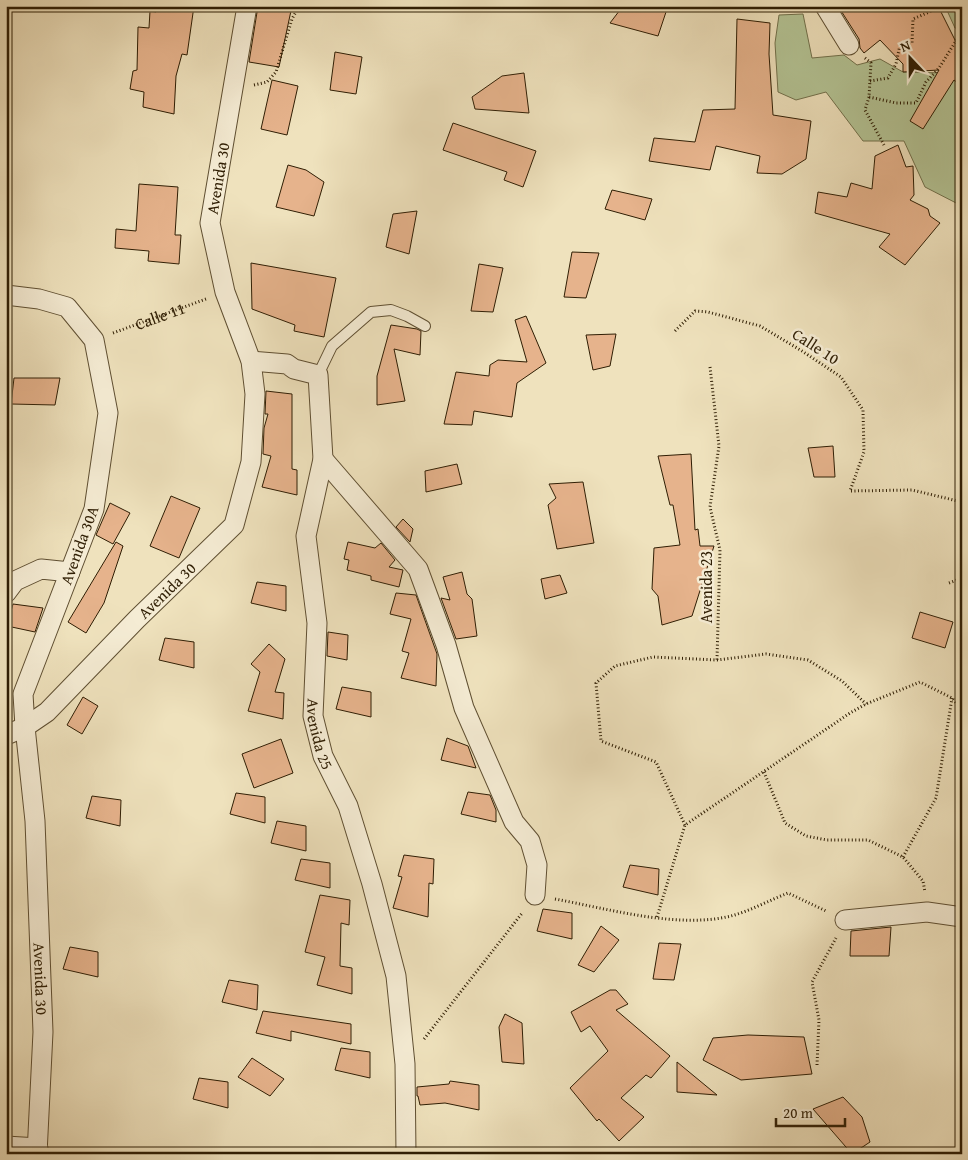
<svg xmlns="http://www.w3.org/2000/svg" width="968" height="1160" font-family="'Gentium Book Plus',serif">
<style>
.green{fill:#b4c495;stroke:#72714c}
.building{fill:#e6b38c;stroke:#2f1e04}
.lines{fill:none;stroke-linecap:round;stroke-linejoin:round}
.lane-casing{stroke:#5f4f32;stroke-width:12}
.street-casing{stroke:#5f4f32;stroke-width:21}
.path{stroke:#2f1e04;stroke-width:3;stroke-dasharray:1 2.5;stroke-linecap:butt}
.lane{stroke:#f5ecd4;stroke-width:10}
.street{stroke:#f5ecd4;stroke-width:19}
.labels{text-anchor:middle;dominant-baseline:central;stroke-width:5;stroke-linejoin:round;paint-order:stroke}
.street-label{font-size:16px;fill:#2f1e04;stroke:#f5ecd4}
</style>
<rect width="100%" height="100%" fill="#efe2bd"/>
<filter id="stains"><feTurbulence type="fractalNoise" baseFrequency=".004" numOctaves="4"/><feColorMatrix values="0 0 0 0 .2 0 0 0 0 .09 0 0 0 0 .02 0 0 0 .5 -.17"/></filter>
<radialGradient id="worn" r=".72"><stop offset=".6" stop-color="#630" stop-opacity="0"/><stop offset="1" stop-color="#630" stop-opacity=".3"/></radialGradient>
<g class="green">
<path d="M945,6h17v23l-7,-1z"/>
<path d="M803,14l9,44 32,-3 13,10 23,-6 23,13 41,1 18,13v120l-37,-19 -21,-46h-41l-37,-49 -30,8 -18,-8 -3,-49 4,-28z"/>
</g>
<g class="building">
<path d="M156,6h38l-7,49 -5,-1 -6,22 -2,38 -31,-7 1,-15 -14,-3 3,-18 4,-1 1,-43 11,1 1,-17 6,1z"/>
<path d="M258,6h34l-13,61 -30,-5z"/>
<path d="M623,6h45l-10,30 -48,-13z"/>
<path d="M838,6h100l18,36 6,-11v55l-8,-6 -31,49 -13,-8 29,-51 -36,2v-8l-23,-24 -16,13 -4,-5 -1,-9z"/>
<path d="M737,19l33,4 -1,31 4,61 38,6 -5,38 -24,15 -25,-1 3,-17 -44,-10 -6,24 -61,-9 5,-23 41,4 8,-32 32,-1z"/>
<path d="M335,52l27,5 -6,37 -26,-4z"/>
<path d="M524,73l5,40 -54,-4 -3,-12 30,-21z"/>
<path d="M272,80l26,6 -11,49 -26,-6z"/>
<path d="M453,123l83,28 -13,36 -19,-7 3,-8 -64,-22z"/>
<path d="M898,145l8,22 7,-1 1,29 -4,5 18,9 2,7 10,7 -35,42 -26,-18 11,-13 -75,-21 3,-21 29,5 4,-14 21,6 3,-33z"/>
<path d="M288,165l18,5 18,12 -10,34 -38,-9z"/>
<path d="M139,184l39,3 -3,48h6l-2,29 -31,-3 1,-10 -34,-3 1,-19 20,2z"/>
<path d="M612,190l40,9 -7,21 -40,-11z"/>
<path d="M417,211l-8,43 -23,-7 7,-33z"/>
<path d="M572,252l27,1 -13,45 -22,-1z"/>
<path d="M251,263l85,15 -12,59 -30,-6 1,-6 -43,-16z"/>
<path d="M479,264l24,4 -10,44 -22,-1z"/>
<path d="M526,316l20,47 -29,20 -5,34 -38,-6 -2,14 -28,-1 12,-52 33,4 1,-11 8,-5 29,2 -12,-42z"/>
<path d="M391,325l26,4 4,2 -1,24 -26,-6 11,52 -28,4v-29z"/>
<path d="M616,334l-6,32 -17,4 -7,-35z"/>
<path d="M14,378h46l-5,27 -44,-1z"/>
<path d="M266,391l26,3v75l5,1v25l-35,-8 9,-31 -8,-2 1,-26 4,-14h-3z"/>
<path d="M833,446l2,31h-21l-6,-29z"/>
<path d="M691,454l4,76 3,-1 2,17h14l-22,70 -30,9 -4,-29 -6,-7 2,-41 26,-3 -7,-40h-3l-12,-49z"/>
<path d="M457,464l5,20 -36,8 -1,-21z"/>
<path d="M583,482l11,61 -37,6 -9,-44 8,-7 -7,-14z"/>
<path d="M171,496l29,12 -21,50 -29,-12z"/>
<path d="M110,503l20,10 -17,31 -17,-9z"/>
<path d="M403,519l10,10 -3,13 -14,-15z"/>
<path d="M116,542l7,4 -19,57 -18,30 -18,-11z"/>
<path d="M348,542l27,6 6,-5 14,17 -6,7 14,3 -4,17 -28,-7v-4l-24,-6 2,-10 -5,-1z"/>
<path d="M462,572l5,22 5,5 5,37 -21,3 -15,-41 9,2 -7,-23z"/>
<path d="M560,575l7,18 -22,6 -4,-20z"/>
<path d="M257,582l29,4v25l-35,-8z"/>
<path d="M396,593l20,2 21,59 -1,32 -35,-8 8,-25 -7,-2 9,-32 -21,-5z"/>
<path d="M13,604l30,4 -8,24 -28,-6z"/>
<path d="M920,612l33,10 -8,26 -33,-10z"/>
<path d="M328,632l20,3 -1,25 -20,-4z"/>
<path d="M165,638l29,4v26l-35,-8z"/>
<path d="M269,644l16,15 -10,33 9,1 -1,26 -35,-8 12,-39 -9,-8z"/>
<path d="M342,687l29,5v25l-35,-8z"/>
<path d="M83,697l15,9 -16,28 -15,-9z"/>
<path d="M447,738l21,8 8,22 -35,-8z"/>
<path d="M281,739l12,34 -39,15 -12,-34z"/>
<path d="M468,792l22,3 6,15v12l-35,-8z"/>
<path d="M236,793l29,4v26l-35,-9z"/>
<path d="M92,796l29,4 -1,26 -34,-8z"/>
<path d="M277,821l29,5v25l-35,-8z"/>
<path d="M404,855l30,4 -1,25 -4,-1 -1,34 -35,-9 9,-31 -4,-1z"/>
<path d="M301,859l29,4v25l-35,-8z"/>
<path d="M630,865l29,4 -1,26 -35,-8z"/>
<path d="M320,895l30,5 -1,25 -8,-2 -1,43 12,2v26l-35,-9 8,-28 -20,-5z"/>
<path d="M543,909l29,4v26l-35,-8z"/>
<path d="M601,926l18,14 -25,32 -16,-7z"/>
<path d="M891,927l-2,29h-39l1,-25z"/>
<path d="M659,943l22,1 -7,36 -21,-1z"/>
<path d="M70,947l28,5v25l-35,-8z"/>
<path d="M229,980l29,5 -1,25 -35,-8z"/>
<path d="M610,990h6l12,14 -12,6 54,46 -19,22 -5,-3 -25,23 23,19 -25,24 -20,-22 -2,2 -27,-33 38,-37 -18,-25 -9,6 -10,-20z"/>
<path d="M263,1011l88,13v20l-60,-13v10l-35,-8z"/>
<path d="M505,1014l17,9 2,41 -22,-2 -3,-35z"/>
<path d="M748,1035l56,2 8,37 -71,6 -38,-20 10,-22z"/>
<path d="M341,1048l29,4v26l-35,-8z"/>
<path d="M252,1058l32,21 -14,17 -32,-19z"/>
<path d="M677,1062l40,33 -40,-3z"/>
<path d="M199,1078l29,4v26l-35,-9z"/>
<path d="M450,1081l29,4v25l-34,-7 -25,2 -2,-9h-1v-9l32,-3z"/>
<path d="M843,1097l19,20 8,25 -18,12 -39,-45z"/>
</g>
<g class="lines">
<g class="lane-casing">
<path id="lane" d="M318,375l14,-29 39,-34 20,-2 16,6 18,10"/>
</g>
<g class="street-casing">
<g id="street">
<path d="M825,6l24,39"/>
<path id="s2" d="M6,295l33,4 28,8 27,33 14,73 -14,96 -71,185 2,33 10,94 8,211 -6,122"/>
<path id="s3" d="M251,361l36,3 7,5 24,6 5,84 -17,77 11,87 -4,93 10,40 25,50 24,78 24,92 9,88 1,90"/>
<path d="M323,459l95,110 28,76 18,63 50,114 16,19 7,24 -2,30"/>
<path d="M6,593l9,-12 26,-12 29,3"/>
<path id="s4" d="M6,735l19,-8 22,-15 90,-93 97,-94 17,-63 4,-68 -4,-33 -26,-69 -15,-69 37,-217"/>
<path d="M845,920l82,-8 35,5"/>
<path d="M6,1146l32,2"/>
</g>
</g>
<g class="path">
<path d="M865,58l6,5 -2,34 27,6h20l10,-21 13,-14 20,-32"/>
<path d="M870,81l18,-3 8,-14 4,-19 12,-2 1,-24 23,-10"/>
<path d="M254,85l13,-3 9,-10 16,-53 7,-13"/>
<path d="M869,97l-4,13 19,35"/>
<path d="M675,331l20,-20 13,1 52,14 42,25 39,26 22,33 1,42 -14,39 62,-1 50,12"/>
<path id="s1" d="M113,333l93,-34"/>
<path d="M710,367l9,79 -9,61 10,43 -3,110"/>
<path d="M949,583l13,-5"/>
<path d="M764,772l21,51 21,13 21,4h41l35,17 20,24 2,11"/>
<path d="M685,825l-29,-63 -55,-21 -5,-58 19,-17 38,-9 64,3 49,-6 42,6 34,21 24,23"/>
<path d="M903,857l33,-59 16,-100"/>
<path d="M555,899c54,10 123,30 176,17 19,-5 39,-16 57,-23l38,18"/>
<path d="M657,917l28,-92 165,-112 16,-9 54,-22 32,16 10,12"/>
<path d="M424,1039l99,-127"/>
<path d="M817,1065l2,-45 -7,-38 24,-44"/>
</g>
<use href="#lane" class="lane"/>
<use href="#street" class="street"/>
</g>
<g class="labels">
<g class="street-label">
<text stroke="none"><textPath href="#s4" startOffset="668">Avenida 30</textPath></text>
<text stroke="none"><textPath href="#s1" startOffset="50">Calle 11</textPath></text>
<text transform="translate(816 346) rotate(33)">Calle 10</text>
<text transform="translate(79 545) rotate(-70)">Avenida 30A</text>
<text transform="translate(706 587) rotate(-90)">Avenida 23</text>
<text stroke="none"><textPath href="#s4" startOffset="218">Avenida 30</textPath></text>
<text stroke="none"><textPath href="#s3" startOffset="432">Avenida 25</textPath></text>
<text stroke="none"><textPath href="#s2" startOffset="760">Avenida 30</textPath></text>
</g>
</g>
<rect width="968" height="1160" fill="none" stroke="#efe2bd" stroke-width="25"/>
<rect x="8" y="8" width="953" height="1145" fill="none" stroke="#2f1e04" stroke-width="2.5"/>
<rect x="12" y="12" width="943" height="1135" fill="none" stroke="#2f1e04"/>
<g transform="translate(910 58) rotate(338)" stroke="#f5ecd4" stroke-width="4" paint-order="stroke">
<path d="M0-4L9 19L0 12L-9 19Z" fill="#2f1e04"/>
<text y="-8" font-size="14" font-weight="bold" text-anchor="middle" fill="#2f1e04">N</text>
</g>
<path d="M776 1118v8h69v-8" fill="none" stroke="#2f1e04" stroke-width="2.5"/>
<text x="783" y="1118" font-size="15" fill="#2f1e04" stroke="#f5ecd4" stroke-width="4" paint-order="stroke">20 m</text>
<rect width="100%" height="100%" filter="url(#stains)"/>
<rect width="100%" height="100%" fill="url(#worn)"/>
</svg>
